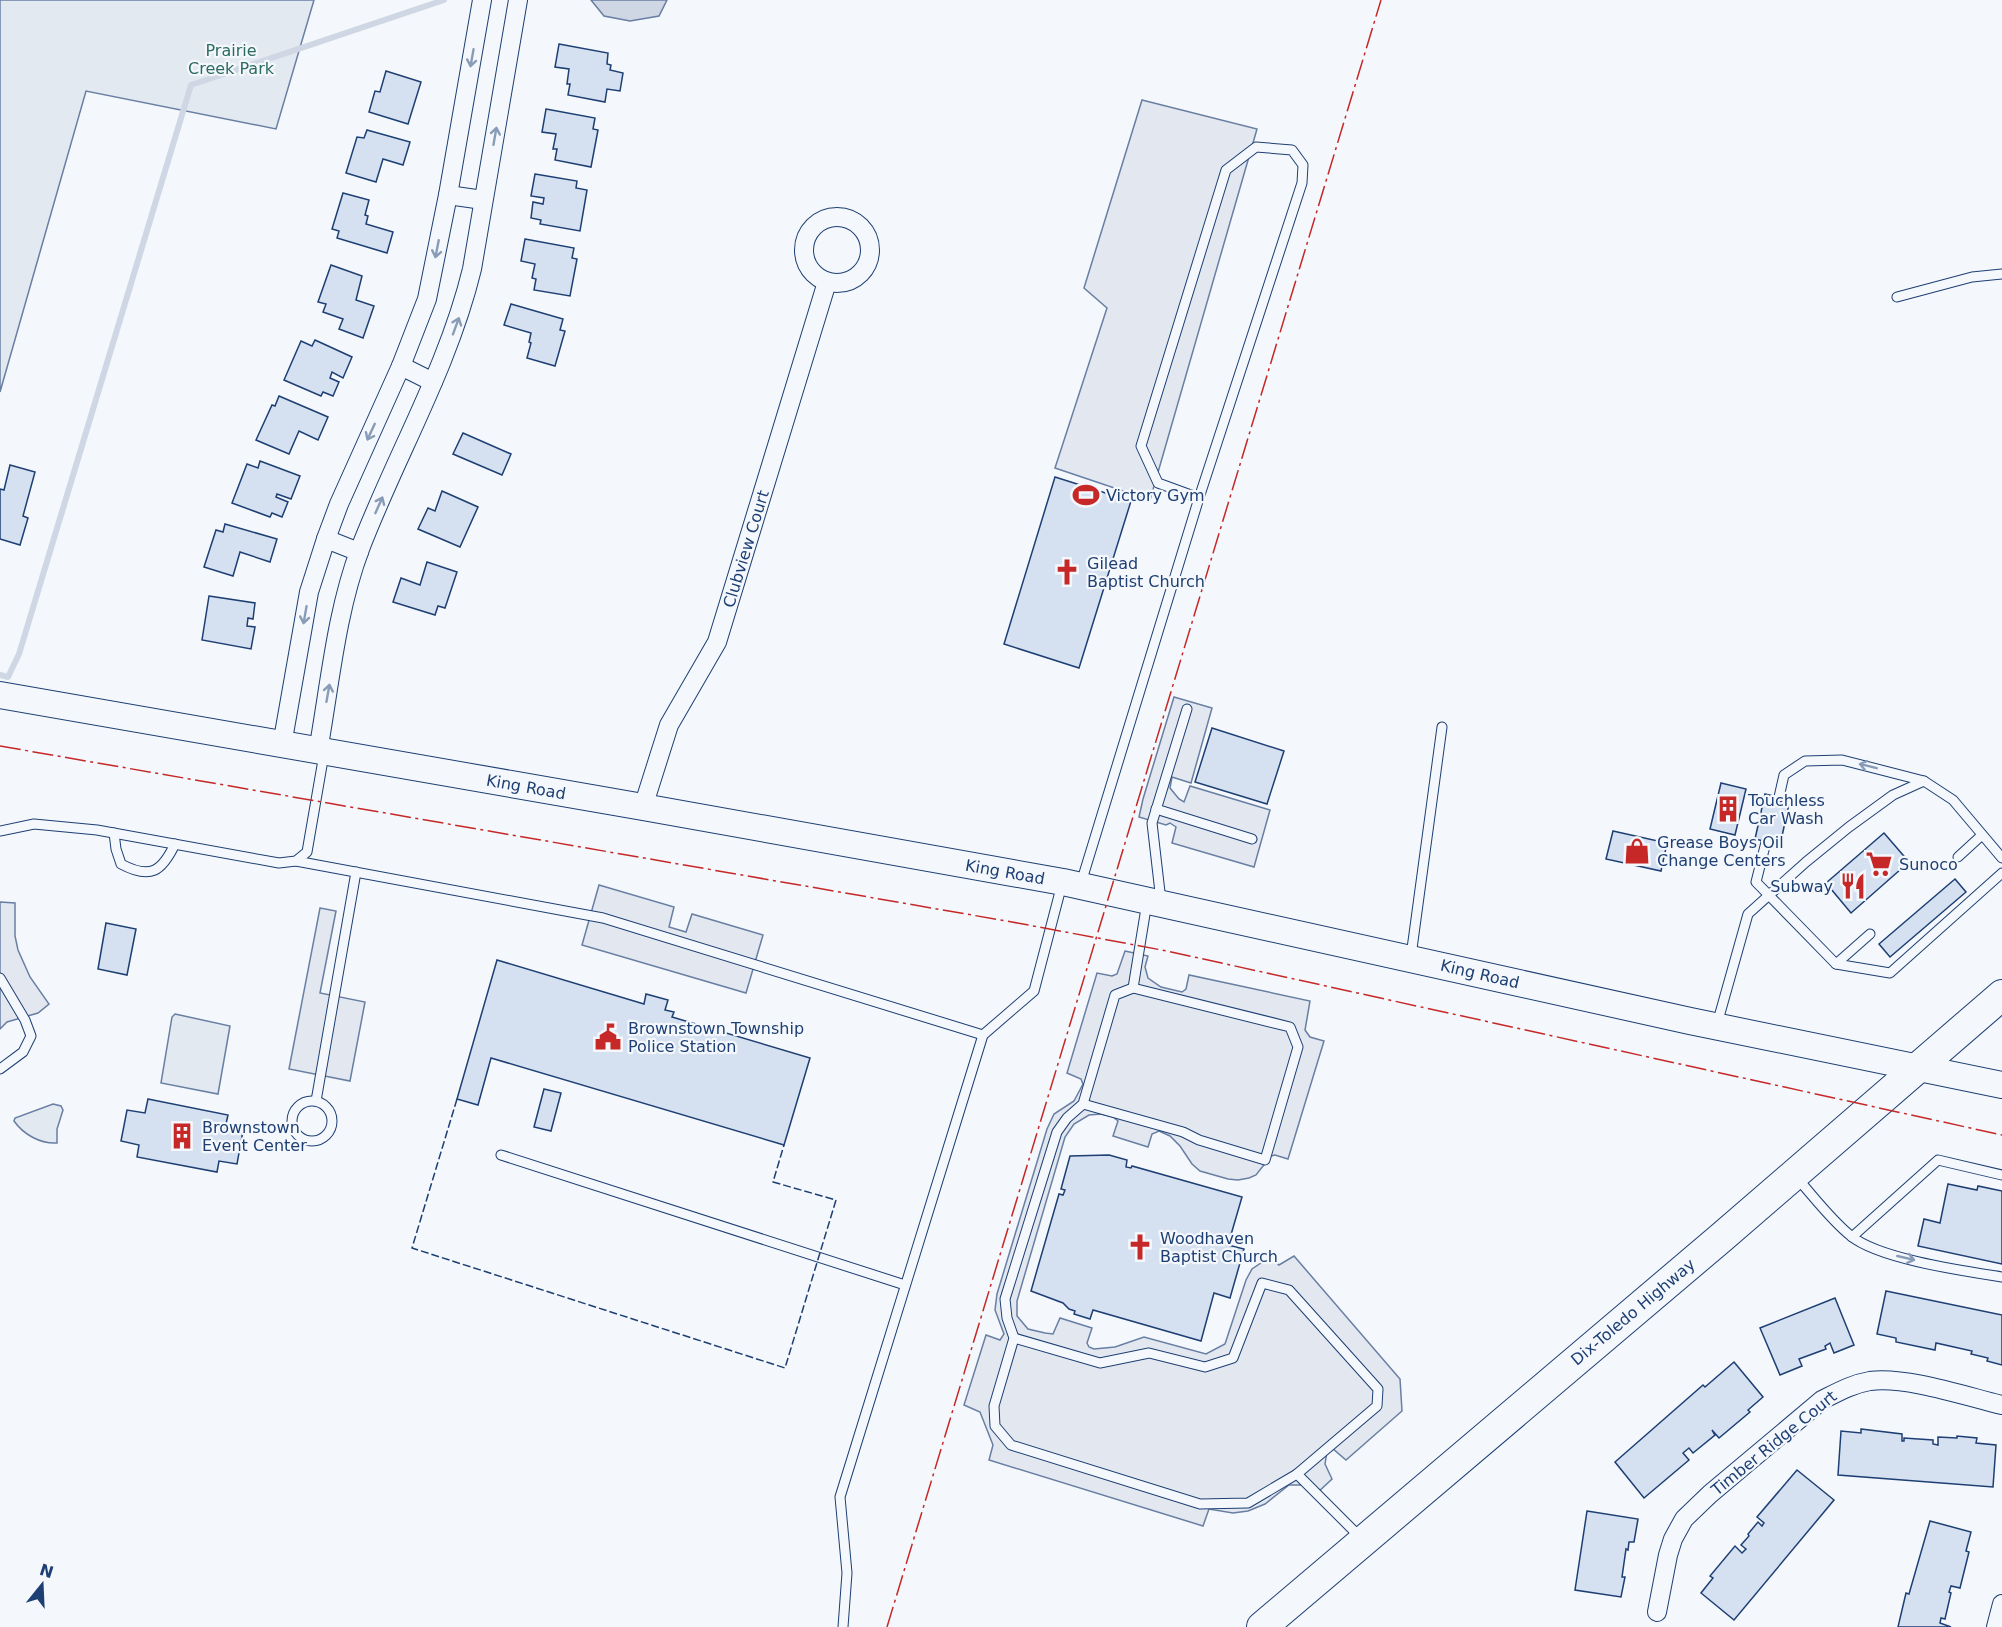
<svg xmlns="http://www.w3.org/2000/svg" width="2002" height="1627" font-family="'DejaVu Sans',sans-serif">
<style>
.green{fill:#e3e9f0;stroke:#687fa3;stroke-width:1.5}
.parking{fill:#e3e8f0;stroke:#687fa3;stroke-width:1.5}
.water{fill:#cfd7e4;stroke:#687fa3;stroke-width:1.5}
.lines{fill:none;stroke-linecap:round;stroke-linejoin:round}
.stream{stroke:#cfd7e4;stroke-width:6}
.building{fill:#d5e0f0;stroke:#1d3f73;stroke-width:1.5}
.service-casing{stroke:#1d3f73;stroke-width:11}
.minor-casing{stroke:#1d3f73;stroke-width:20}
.secondary-casing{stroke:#1d3f73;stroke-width:28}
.primary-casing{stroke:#1d3f73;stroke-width:32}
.service{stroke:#f4f7fb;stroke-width:9}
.minor{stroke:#f4f7fb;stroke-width:18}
.secondary{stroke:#f4f7fb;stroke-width:26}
.primary{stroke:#f4f7fb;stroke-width:30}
.fence{stroke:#1d3f73;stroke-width:1.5;stroke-dasharray:8 3;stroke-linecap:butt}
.power{stroke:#c62828;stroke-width:1.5;stroke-dasharray:21 4.5 3 4.5;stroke-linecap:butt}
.oneway{stroke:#889bb7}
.labels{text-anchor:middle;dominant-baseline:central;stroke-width:4.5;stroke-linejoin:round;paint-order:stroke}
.park-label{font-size:16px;fill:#2c6c60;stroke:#f4f7fb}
.poi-label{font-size:16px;fill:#1d3f73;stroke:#f4f7fb;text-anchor:start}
.street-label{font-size:16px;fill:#1d3f73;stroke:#f4f7fb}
</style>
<rect width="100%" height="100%" fill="#f4f7fb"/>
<g class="green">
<path d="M0,0h314l-38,129 -190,-38 -86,301z"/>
<path d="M175,1014l55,12 -12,68 -57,-11 11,-66z"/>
<path d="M53,1104l8,2 2,4 -6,19v14c-17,1 -34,-9 -43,-22l1,-3z"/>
</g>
<g class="parking">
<path d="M1142,100l115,29 -107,371 -95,-32 52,-160 -23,-20z"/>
<path d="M1174,697l38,11 -21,75 -19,-6 -2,11 9,11 5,3 6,-16 80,24 -16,57 -82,-24 4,-16 -6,-4 -4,2 -27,-8 4,-18z"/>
<path d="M599,885l75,22 -5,20 17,5 6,-18 71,21 -17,58 -164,-48z"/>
<path d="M0,902l15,1v33l3,14 12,27 19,27 -11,9 -31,9 -7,7z"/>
<path d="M320,908l16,3 -16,82 45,9 -15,79 -61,-12z"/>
<path d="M1125,951l23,5 -3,11 3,11 13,9 21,5 4,-3 3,-14 121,26 -5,29 5,7 14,4 -36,118 -13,-4 -4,1 -15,19 -7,3 -11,2 -10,-1 -28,-8 -8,-7 -12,-18 -10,-10 -11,-5 -7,3 -4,13 -35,-11 5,-15 -5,-4 -12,-3 -12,1 -15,9 -9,13 -48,164v15l11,13 17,4 8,1 7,-16 32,10 -5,15 2,4 5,2 21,-2 29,-10 62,17 19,-10 21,-64 6,-11 18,-12 9,8 15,-9 106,123 2,32 -56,49 -13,-11 -6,3 -2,12 7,15 -16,15 -14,-9h-13l-24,19 -17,7 -15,2 -24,-4 -6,17 -214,-66 4,-15 -13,-33 -16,-7 22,-70 14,5 4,-6 -9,-24 2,-16 50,-165 7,-15 20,-13 9,-17 -2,-5 -14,-6 30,-100 15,3 5,-2z"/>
</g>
<path class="water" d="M591,0h76l-8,16 -29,5 -26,-5z"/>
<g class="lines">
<path class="stream" d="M0,675l8,2 11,-23 172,-569 253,-85"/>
</g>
<g class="building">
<path d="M559,44l49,9 -1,11 4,1 -1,5 13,3 -3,18 -13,-2 -2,13 -37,-7 2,-11h-3l2,-15 -14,-2z"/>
<path d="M386,71l35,11 -13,42 -39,-12 6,-21 5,1z"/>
<path d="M546,109l49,9 -2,11 5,1 -7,37 -36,-7 2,-11h-4l3,-15 -14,-2z"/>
<path d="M367,130l43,12 -7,23 -20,-6 -7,23 -30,-9 11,-36 7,1z"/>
<path d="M535,174l42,7 -1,7 11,2 -7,41 -40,-7 1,-4 -10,-2 2,-16 10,2 1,-6 -13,-2z"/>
<path d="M343,193l26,7 -4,15 3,1 -2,8 27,8 -6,21 -50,-15 2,-7 -7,-2z"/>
<path d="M525,239l49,9 -2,10 5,1 -7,37 -36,-6 2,-11 -4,-1 3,-14 -14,-3z"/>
<path d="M331,265l31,11 -6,24 18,6 -11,32 -24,-9 4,-10 -20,-7 3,-8 -8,-2z"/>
<path d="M511,304l52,15 -3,11 5,1 -10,35 -28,-8 4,-15 -2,-1 2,-9 -27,-8z"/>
<path d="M315,340l37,17 -9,21 -11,-6 -2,6 9,4 -6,14 -10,-4 -2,4 -37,-16 17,-39 11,5z"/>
<path d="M279,396l49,21 -10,23 -19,-9 -10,23 -33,-14 16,-35 3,1z"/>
<path d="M463,433l48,21 -9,21 -49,-21z"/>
<path d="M260,461l40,15 -9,23 -14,-5 -1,3 12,5 -6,15 -10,-4 -2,4 -38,-14 15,-39 11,4z"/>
<path d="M10,465l25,7 -12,44 5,2 -8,27 -20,-6v-50l4,1z"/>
<path d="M1055,477l76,24 -52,167 -75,-24z"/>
<path d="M442,491l36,16 -18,40 -42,-18 10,-21 7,3z"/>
<path d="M225,524l52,15 -7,23 -30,-10 -7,24 -29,-9 12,-37 7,2z"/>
<path d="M427,562l30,10 -12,36 -7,-2 -3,9 -42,-13 8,-24 19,7z"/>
<path d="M209,596l46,7 -2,16 -5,-1 -1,8 8,1 -4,22 -49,-9z"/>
<path d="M1212,728l72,23 -17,53 -72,-22z"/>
<path d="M1721,783l25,6 -11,46 -25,-6z"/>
<path d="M1765,794l25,6 -10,45 -25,-6z"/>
<path d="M1613,831l54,12 -6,28 -55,-12z"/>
<path d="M1884,833l25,29 -58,51 -25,-30z"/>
<path d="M1955,879l11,13 -76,65 -11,-13z"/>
<path d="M106,923l30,6 -9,46 -29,-6z"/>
<path d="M497,960l147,44 2,-10 22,6 -3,10 9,2 -2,5 138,41 -26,87 -293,-87 -13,47 -21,-6z"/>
<path d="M544,1089l17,4 -10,38 -17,-4z"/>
<path d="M148,1099l80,16 -3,13 18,3 -6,33 -18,-3 -2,11 -80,-15 2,-12 -18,-4 6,-31 18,3z"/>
<path d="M1109,1155l18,5 -1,7 5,1 1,-2 110,31 -14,48 16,4 -14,49 -16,-5 -13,48 -108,-31 -3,9 -16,-5 1,-3 -6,-2 -6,-6 -32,-12 28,-97 4,1 2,-5 -4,-1 9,-33z"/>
<path d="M1948,1184l29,6 1,-4 24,5v73l-84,-18 6,-27 16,4z"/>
<path d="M1886,1291l116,24v50l-15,-4 1,-3 -17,-4 1,-3 -36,-8 -1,7 -39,-8v-4l-19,-4z"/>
<path d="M1835,1298l19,47 -20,8 -4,-10 -5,3 1,3 -27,10 3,7 -22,9 -20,-47z"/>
<path d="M1734,1362l29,35 -15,13 2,2 -31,26 -7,-8 3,5 -22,18 -4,-5 -6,5 6,7 -45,38 -29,-36 88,-77 2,2z"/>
<path d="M1861,1429l41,5v7h2v-3l29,2v4l5,1v-8l19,1v-2l20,2 -1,5 20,2 -3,42 -155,-12 3,-44 20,2z"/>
<path d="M1797,1470l37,30 -100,120 -33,-27 12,-15 -3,-2 25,-30 7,7 4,-4 -5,-4 8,-9 -1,-2 10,-12 4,4 2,-3 -7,-6z"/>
<path d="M1587,1511l51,8 -4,23h-5l-1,8 -2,-1 -4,28h3l-4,20 -46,-7z"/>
<path d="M1930,1521l41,11 -5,19 3,1 -9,36 -9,-2 -2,6 2,1 -6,26 -4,-1 -1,5 11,4h-53l8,-34 3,1z"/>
</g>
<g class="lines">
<g class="service-casing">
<g id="service">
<path d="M1897,297l75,-20 30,-3"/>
<path d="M1779,797l5,-22 21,-14 37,-1 82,21"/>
<path d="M1156,809l96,30"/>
<path d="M0,831l34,-7 63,6 182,33 17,-2 11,-9 17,-98"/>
<path d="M114,833l2,16 5,15c30,16 41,7 54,-20"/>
<path d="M1766,842l-10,40 80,82 54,9 112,-100"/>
<path d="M1958,857l24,-22"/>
<path d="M296,861l307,57 380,117"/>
<path d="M1081,883l118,-385 103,-315 1,-18 -11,-15 -36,-3 -30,23 -85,276 17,37 41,15"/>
<path d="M1161,901l-9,-78 35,-114"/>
<path d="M1147,902l-14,86 -18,7 -32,109 -16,14 -10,14 -52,167 2,19 7,20 -20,68 1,20 16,19 189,59 48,-1 49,-29 63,63"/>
<path d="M1411,956l31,-229"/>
<path d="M1836,964l34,-30"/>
<path d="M0,978l25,42 6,16 -8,16 -23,17"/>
<path d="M1717,1024l31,-110 58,-52 43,-35 44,-32 31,-14 29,19 49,58"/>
<circle cx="312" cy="1121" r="20"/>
<path d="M316,1101l40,-229"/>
<path d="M1083,1104l100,28 16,8 66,20 33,-113 -8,-20 -157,-39"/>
<path d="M501,1155l404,130"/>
<path d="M1797,1178c17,19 34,42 54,58 28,23 113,35 151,41"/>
<path d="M1852,1237l86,-77 64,15"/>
<path d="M1014,1338l86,25 49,-10 56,14 28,-9 29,-75 27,7 89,99 -1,17 -80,68"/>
<path d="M843,1627l4,-54 -7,-76 143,-462 51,-44 28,-107"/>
</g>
</g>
<g class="minor-casing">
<g id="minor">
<path d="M448,195l35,5"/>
<circle cx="837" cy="250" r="33"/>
<path d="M401,366l32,16"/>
<path d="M326,539l33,13"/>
<path d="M282,745l27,-153 17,-53 13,-35 62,-138 26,-67 21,-104 34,-195"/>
<path d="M318,751c12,-67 18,-138 42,-202 36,-94 88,-181 112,-280l46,-269"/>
<path d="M643,807l26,-82 48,-83 110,-360"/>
<path d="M1657,1612l11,-57 5,-16 11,-20 26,-25 112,-94c16,-8 30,-16 48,-19 35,-5 95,15 132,24"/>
<path d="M1996,1627l6,-23"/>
</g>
</g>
<g class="secondary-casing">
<path id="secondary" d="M0,695l643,112 420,75 627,139 312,64"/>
</g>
<g class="primary-casing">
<path id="primary" d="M1262,1627l460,-390 280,-242"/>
</g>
<use href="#service" class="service"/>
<use href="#minor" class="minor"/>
<use href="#secondary" class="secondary"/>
<use href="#primary" class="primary"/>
<path class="fence" d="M457,1099l-45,149 373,120 51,-168 -63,-18 11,-37"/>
<g class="power">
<path d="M0,746l1012,176 155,29 835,184"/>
<path d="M887,1627l494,-1627"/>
</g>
</g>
<defs><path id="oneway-shaft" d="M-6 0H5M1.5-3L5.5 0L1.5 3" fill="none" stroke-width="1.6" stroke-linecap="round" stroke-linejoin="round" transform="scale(1.5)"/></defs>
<g class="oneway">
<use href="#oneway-shaft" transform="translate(472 58) rotate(100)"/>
<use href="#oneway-shaft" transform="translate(495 136) rotate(-80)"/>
<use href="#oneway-shaft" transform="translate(437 249) rotate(101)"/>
<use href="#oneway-shaft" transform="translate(456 326) rotate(-70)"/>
<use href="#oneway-shaft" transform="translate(371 432) rotate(115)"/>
<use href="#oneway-shaft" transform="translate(379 505) rotate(-66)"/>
<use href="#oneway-shaft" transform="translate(305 615) rotate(100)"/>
<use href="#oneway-shaft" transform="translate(328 693) rotate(-80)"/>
<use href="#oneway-shaft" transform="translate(1868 766) rotate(-166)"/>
<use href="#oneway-shaft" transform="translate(1906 1258) rotate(13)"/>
</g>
<defs>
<g id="stadium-bare" transform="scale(2.07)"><path d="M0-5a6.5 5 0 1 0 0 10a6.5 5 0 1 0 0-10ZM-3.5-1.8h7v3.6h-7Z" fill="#c62828" stroke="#f4f7fb" stroke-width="2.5" paint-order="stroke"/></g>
<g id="church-bare" transform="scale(2.07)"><path d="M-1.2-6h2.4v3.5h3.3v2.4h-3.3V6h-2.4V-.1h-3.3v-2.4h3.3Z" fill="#c62828" stroke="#f4f7fb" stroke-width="2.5" paint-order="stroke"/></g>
<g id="building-bare" transform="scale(2.07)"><path d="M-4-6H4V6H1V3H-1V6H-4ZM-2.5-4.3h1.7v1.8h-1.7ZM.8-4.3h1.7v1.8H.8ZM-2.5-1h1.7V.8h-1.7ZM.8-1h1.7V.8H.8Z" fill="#c62828" stroke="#f4f7fb" stroke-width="2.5" paint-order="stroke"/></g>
<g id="shop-bare" transform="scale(2.07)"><path d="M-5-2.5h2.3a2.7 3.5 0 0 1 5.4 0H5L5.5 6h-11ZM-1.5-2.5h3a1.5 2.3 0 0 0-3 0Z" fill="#c62828" stroke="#f4f7fb" stroke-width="2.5" paint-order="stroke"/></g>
<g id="supermarket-bare" transform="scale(2.07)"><path d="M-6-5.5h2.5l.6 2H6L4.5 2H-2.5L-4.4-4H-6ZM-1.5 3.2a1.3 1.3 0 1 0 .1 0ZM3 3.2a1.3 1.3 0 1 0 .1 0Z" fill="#c62828" stroke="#f4f7fb" stroke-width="2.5" paint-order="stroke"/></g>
<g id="restaurant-bare" transform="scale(2.07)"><path d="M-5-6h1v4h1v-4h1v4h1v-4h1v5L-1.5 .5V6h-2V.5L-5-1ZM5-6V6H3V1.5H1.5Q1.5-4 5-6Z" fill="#c62828" stroke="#f4f7fb" stroke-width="2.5" paint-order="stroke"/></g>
<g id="civic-bare" transform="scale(2.07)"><path d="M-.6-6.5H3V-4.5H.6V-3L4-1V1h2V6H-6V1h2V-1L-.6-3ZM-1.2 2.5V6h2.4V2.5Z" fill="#c62828" stroke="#f4f7fb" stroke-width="2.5" paint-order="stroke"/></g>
</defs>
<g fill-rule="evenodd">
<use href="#stadium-bare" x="1086" y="495"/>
<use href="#church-bare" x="1067" y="572"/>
<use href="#building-bare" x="1728" y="809"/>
<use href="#shop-bare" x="1637" y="851"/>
<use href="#supermarket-bare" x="1879" y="864"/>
<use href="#restaurant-bare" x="1853" y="886"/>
<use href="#civic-bare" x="608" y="1037"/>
<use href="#building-bare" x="182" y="1136"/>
<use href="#church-bare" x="1140" y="1247"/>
</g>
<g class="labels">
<g class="park-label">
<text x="231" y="50">Prairie<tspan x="231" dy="18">Creek Park</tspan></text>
</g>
<g class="poi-label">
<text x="1106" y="495">Victory Gym</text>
<text x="1087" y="563">Gilead<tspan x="1087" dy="18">Baptist Church</tspan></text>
<text x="1748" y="800">Touchless<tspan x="1748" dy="18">Car Wash</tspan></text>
<text x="1657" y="842">Grease Boys Oil<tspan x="1657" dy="18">Change Centers</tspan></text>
<text x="1899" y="864">Sunoco</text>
<text x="1833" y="886" text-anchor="end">Subway</text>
<text x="628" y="1028">Brownstown Township<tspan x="628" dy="18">Police Station</tspan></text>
<text x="202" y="1127">Brownstown<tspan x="202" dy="18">Event Center</tspan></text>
<text x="1160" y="1238">Woodhaven<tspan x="1160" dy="18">Baptist Church</tspan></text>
</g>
<g class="street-label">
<text transform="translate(746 549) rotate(-73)">Clubview Court</text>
<text transform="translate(526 787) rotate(10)">King Road</text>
<text transform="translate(1005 872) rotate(10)">King Road</text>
<text transform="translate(1480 974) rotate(13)">King Road</text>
<text transform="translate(1633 1312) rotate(-40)">Dix-Toledo Highway</text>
<text transform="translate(1774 1443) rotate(-39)">Timber Ridge Court</text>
</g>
</g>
<g transform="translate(42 1585) rotate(18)" stroke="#f4f7fb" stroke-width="4.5" paint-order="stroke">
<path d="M0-4.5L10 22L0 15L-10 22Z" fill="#1d3f73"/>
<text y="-9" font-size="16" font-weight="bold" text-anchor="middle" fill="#1d3f73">N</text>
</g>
</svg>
